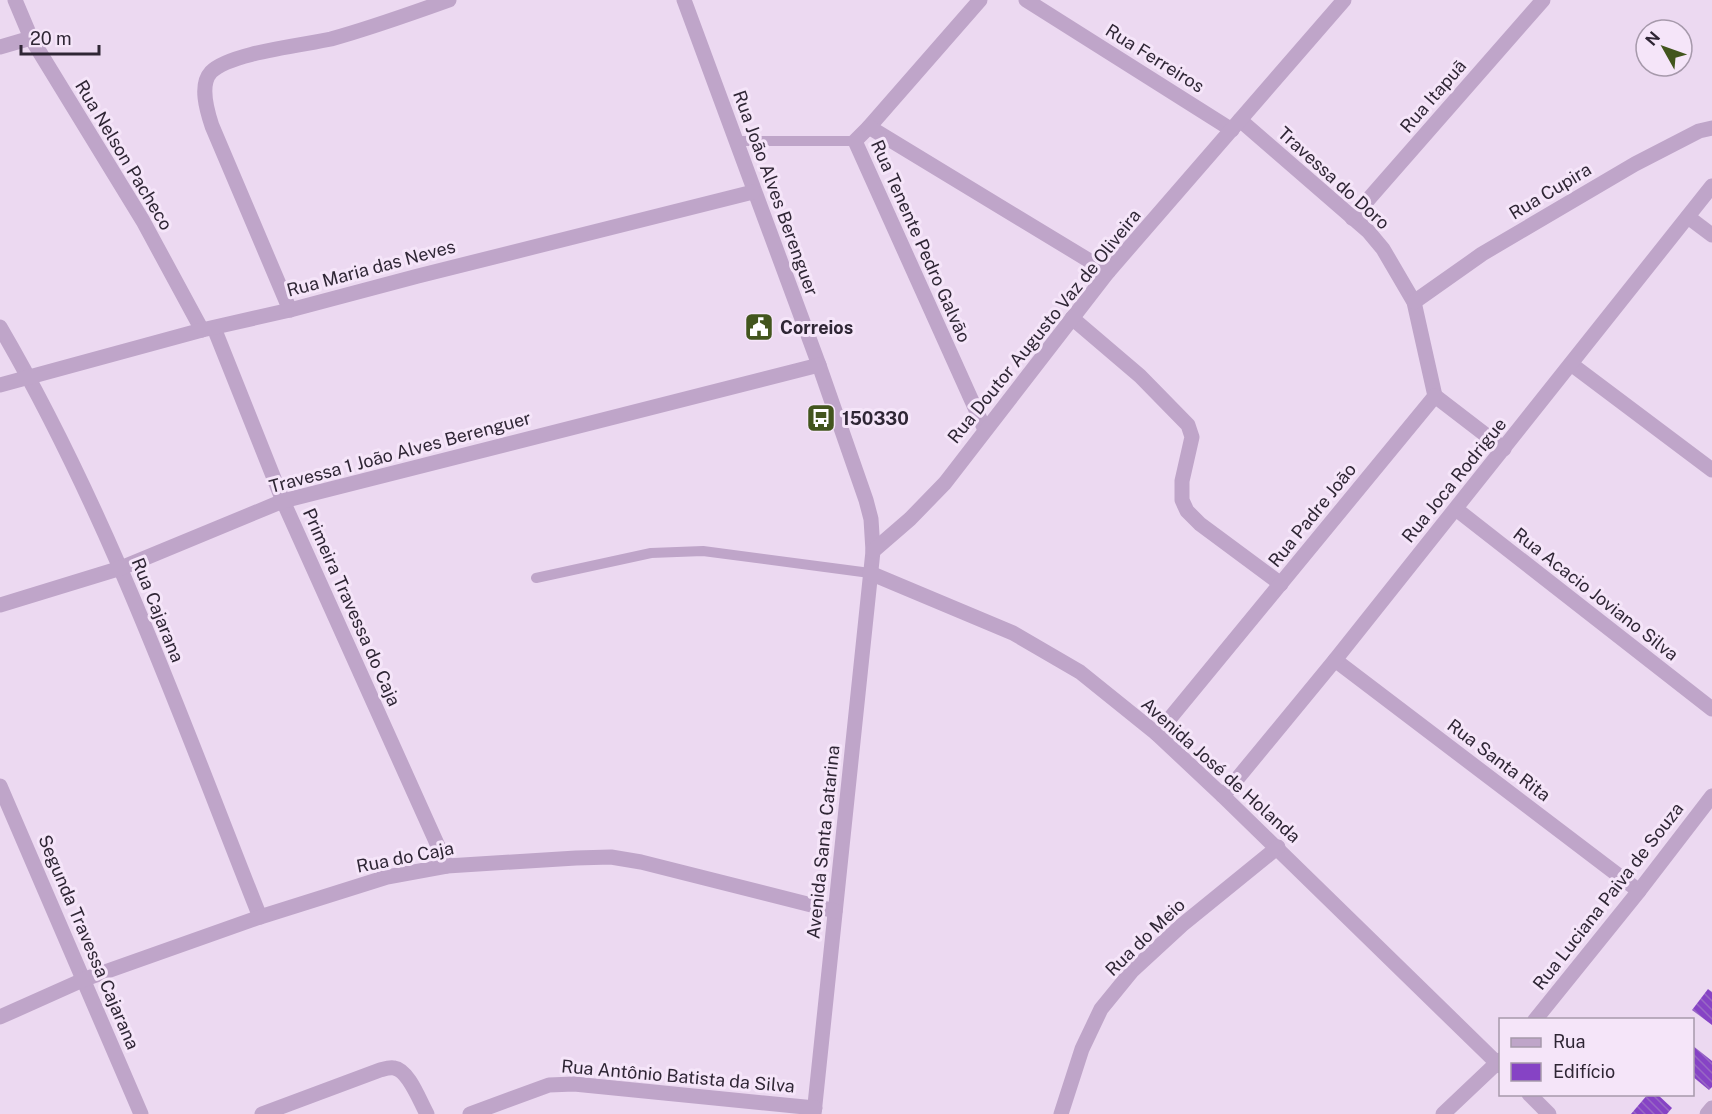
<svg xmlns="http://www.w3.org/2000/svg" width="1712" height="1114" font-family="'Public Sans',sans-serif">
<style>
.building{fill:url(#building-back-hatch)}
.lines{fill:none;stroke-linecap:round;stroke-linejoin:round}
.lane{stroke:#bfa5c9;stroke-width:10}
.street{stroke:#bfa5c9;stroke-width:15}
.labels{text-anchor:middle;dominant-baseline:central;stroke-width:6;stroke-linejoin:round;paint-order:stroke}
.street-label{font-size:18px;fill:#2f2635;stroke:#f5e5f9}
.poi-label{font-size:18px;font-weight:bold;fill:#2f2635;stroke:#f5e5f9;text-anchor:start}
</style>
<defs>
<pattern id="building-back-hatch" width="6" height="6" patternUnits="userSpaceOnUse" patternTransform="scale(1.5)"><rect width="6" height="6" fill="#8643c5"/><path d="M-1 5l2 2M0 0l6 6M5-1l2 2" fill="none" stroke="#9868c4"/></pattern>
</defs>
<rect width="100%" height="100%" fill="#ecd9f1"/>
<g class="building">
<path d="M1708,989l4,3v33l-20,-15z"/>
<path d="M1692,1045l20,16v26l-3,3 -17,-14z"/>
<path d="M1648,1094h9l15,14 -5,6h-36z"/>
</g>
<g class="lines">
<g class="lane">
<path d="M735,141h120"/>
<path d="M536,578l115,-25 52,-2 167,22"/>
</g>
<g class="street">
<path d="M15,0l16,38 112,183 59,109"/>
<path d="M684,0l135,365 47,135 5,19 2,32 -59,563"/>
<path d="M980,0l-111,127 -14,14 130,289"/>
<path d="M1026,0l206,130"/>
<path d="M0,47l31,-9"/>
<path d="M1240,120l128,111 15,18 31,53 21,94"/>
<path d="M869,127l239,145"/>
<path d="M1688,217l24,18"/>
<path d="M1352,218l191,-218"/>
<path d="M1414,302l68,-48 153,-90 64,-33 13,-3"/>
<path d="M290,310l-78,-184c-5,-15 -13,-41 -1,-54 18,-19 93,-27 120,-33 40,-11 79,-25 118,-39"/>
<path d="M1072,318l68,58 48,49 4,12 -10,44v19l5,11 13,13 81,60"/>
<path d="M0,327c108,185 181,391 260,590"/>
<path d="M214,328l69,173 164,365"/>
<path d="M1571,364l141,106"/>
<path d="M0,385l202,-55 88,-20 128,-34 335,-84"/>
<path d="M1435,396l69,53"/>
<path d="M1456,509l256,200"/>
<path d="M873,551l37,-32 35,-36 163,-211 236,-272"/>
<path d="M870,573l143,60 67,39 77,62 66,62 277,270"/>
<path d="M0,605l121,-37 162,-67 536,-136"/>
<path d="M1335,660l304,231"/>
<path d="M1157,734l278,-338"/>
<path d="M0,786l141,328"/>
<path d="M1223,796l112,-136 377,-474"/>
<path d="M0,1017l85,-38 175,-62 127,-40 60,-11 129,-8 35,-1 30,5 194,49"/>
<path d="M1535,1020l104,-129 73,-95"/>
<path d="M1529,1094l20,20"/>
<path d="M262,1114l118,-44c4,-1 10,-3 14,-2 15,2 26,34 33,46"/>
<path d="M470,1114l79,-29 25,-1 241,24"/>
<path d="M1061,1114l21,-65 19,-40 31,-38 50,-46 96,-78"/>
<path d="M1443,1114l57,-54"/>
<path d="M1707,1114l5,-6"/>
</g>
</g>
<defs>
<g id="civic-square" transform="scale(1.5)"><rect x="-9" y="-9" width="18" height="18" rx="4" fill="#42551d" stroke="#f5e5f9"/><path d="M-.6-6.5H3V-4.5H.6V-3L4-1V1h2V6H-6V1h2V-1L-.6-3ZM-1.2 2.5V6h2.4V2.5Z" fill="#fff"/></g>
<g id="bus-square" transform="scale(1.5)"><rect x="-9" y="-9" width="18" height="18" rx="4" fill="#42551d" stroke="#f5e5f9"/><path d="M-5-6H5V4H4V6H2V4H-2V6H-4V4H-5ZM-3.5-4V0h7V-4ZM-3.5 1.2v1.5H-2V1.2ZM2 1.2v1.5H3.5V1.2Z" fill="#fff"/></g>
</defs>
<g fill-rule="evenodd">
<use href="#civic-square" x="759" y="327"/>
<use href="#bus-square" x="821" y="418"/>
</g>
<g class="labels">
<g class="street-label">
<text transform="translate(1155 58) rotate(32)">Rua Ferreiros</text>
<text transform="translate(1433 96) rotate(-49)">Rua Itapuã</text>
<text transform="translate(124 155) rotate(59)">Rua Nelson Pacheco</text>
<text transform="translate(1334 178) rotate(42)">Travessa do Doro</text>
<text transform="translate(1550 191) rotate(-31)">Rua Cupira</text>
<text transform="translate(776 193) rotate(70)">Rua João Alves Berenguer</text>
<text transform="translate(921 241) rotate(66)">Rua Tenente Pedro Galvão</text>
<text transform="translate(371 268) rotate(-15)">Rua Maria das Neves</text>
<text transform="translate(1044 326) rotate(-51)">Rua Doutor Augusto Vaz de Oliveira</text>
<text transform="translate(400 452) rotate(-15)">Travessa 1 João Alves Berenguer</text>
<text transform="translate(1454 480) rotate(-51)">Rua Joca Rodrigue</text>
<text transform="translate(1312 515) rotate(-51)">Rua Padre João</text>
<text transform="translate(1596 594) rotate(38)">Rua Acacio Joviano Silva</text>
<text transform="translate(352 607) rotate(66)">Primeira Travessa do Caja</text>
<text transform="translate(158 610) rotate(68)">Rua Cajarana</text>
<text transform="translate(1499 760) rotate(37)">Rua Santa Rita</text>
<text transform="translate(1221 770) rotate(42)">Avenida José de Holanda</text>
<text transform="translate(823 842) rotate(-84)">Avenida Santa Catarina</text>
<text transform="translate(405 857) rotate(-11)">Rua do Caja</text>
<text transform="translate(1608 896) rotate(-52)">Rua Luciana Paiva de Souza</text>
<text transform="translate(1145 937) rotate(-44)">Rua do Meio</text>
<text transform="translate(89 942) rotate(67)">Segunda Travessa Cajarana</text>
<text transform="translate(678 1076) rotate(5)">Rua Antônio Batista da Silva</text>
</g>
<g class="poi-label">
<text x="780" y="327">Correios</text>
<text x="842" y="418">150330</text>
</g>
</g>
<rect x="1499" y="1018" width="195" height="78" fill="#f5e5f9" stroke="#a699ab" stroke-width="1.5"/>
<rect x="1511" y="1038" width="30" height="9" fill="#bfa5c9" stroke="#a699ab" stroke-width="1.5"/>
<text x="1553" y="1048" font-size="18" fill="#2f2635">Rua</text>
<rect x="1511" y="1063" width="30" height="18" fill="#8643c5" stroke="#a699ab" stroke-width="1.5"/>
<text x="1553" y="1078" font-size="18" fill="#2f2635">Edifício</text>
<g transform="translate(1664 48) rotate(310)"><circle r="28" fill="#f5e5f9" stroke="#a699ab" stroke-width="1.5"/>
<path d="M0-4.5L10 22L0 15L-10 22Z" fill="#42551d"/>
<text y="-9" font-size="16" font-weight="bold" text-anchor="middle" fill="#2f2635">N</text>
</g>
<path d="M21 45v9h78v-9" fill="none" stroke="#2f2635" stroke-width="3"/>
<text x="30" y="45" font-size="18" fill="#2f2635" stroke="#f5e5f9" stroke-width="4.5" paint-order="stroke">20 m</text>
</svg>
